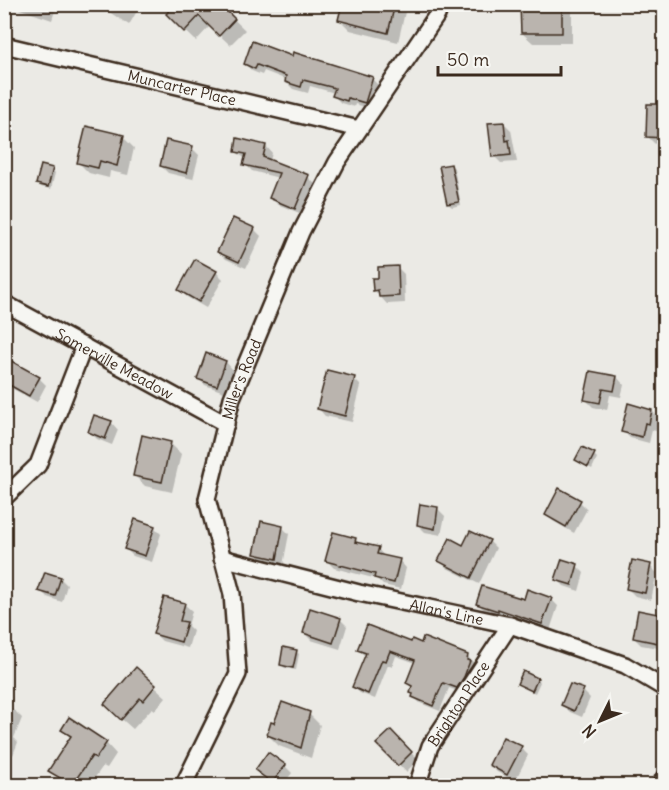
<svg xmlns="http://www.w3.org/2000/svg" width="669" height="790" font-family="Delius,sans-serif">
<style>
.shadow{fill:#0003}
.building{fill:#bab4ae;stroke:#3b2a1e;stroke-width:1.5}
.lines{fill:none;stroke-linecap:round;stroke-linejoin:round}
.minor-casing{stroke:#3b2a1e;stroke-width:20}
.minor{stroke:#f6f6f2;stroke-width:15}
.labels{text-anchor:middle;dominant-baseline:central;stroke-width:4.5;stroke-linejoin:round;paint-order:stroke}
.street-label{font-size:15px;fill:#3b2a1e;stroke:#f6f6f2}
</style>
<rect width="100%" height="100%" fill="#ebeae5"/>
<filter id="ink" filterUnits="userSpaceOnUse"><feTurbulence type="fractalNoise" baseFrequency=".0167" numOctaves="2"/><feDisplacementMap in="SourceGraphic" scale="12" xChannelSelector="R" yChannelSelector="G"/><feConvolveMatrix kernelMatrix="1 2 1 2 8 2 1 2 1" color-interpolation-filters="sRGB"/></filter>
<g filter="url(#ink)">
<g class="shadow">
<path d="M13,4h44l-5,16 -35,-12z"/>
<path d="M97,4h44l-12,21z"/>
<path d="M218,4l27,26 -15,15 -20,-19 -14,15 -28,-27z"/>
<path d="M344,4h59l3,4 -8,34 -48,-12 -10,-10z"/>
<path d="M522,4h50v39h-39l-11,-10z"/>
<path d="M293,58l79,21 7,7 -7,23 -17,-5 -1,3 -13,-4 -7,-7 1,-3 -25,-7 -2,7 -15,-4 -7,-7 1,-2 -23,-9 -2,4 -10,-4 -7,-7z"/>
<path d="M648,105l16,1v38h-9l-7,-7z"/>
<path d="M504,123l7,7 6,32 -16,1 -7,-7z"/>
<path d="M123,137l11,11 -6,27 -18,-4 -1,7 -20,-5 -11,-11z"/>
<path d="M266,146l6,7 -2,8 38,16 7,7 -13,30 -25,-10 -6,-7 8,-19 -27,-7 -7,-7 1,-5 -10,-7z"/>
<path d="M192,148l7,7 -6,24 -25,-6 -7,-7z"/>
<path d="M451,165l3,3 7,37 -9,2 -4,-3z"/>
<path d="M52,169l3,4 -4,16 -10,-2 -3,-3z"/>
<path d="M254,229l7,7 -15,32 -20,-9 -7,-7z"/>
<path d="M397,267l7,7 1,29 -18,1 -13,-14 6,-11z"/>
<path d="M216,272l7,7 -17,29 -19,-11 -7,-7z"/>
<path d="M4,353l11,9 -1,2 25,14 7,7 -9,17 -33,-18z"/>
<path d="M207,355l19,7 7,8 -9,22 -19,-7 -7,-7z"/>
<path d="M591,372l26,5 7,8 -3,12 -11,-2 -3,15 -14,-3 -7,-7z"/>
<path d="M354,379l7,7 -9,36 -27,-6 -7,-8z"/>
<path d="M652,411l7,7 -3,13 -4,-1 -3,13 -19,-5 -7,-7z"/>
<path d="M111,422l7,8 -6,15 -15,-6 -7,-7z"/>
<path d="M170,443l11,11 -9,38 -27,-6 -11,-11z"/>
<path d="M594,455l3,3 -5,11 -15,-9z"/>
<path d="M4,460l7,8 -7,6z"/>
<path d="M580,502l7,7 -13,24 -21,-12 -7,-7z"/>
<path d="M438,509l7,7 -4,19 -16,-3 -7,-7z"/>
<path d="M154,527l7,7 -9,28 -19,-6 -7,-7z"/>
<path d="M282,527l7,7 -6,31 -20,-4 -7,-7z"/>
<path d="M355,539l5,5 18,5 7,8 14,3 7,8 -5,21 -18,-4 -6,-6 -43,-11 -7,-7z"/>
<path d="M489,541l7,7 -17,36 -32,-16 -7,-7 24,-14z"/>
<path d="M577,566l7,7 -5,18 -15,-5 -7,-7z"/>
<path d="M650,566l7,7 -6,27 -16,-4 -7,-7z"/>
<path d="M60,578l7,7 -5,17 -15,-5 -7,-7z"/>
<path d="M4,587l10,13 -10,7z"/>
<path d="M551,599l7,7 -8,24 -45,-15v2l-20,-6 -7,-7z"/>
<path d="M184,604l8,7 -4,15 5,5 -5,17 -26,-7 -7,-7z"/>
<path d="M663,617l1,1v31l-23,-4 -7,-7z"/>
<path d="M340,619l7,7 -7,23 -29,-9 -7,-7z"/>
<path d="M412,644l55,12 7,7 -1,3 2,3 -12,24 -14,-5 -9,23 -20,-8 -6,-6 -3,-5 2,-4 -5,-5 8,-20 -20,-7 -4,11 -4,-2 -13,34 -15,-6 -6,-6 12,-30 -7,-7z"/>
<path d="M296,651l3,3 -3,16 -11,-2 -3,-3z"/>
<path d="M136,670l30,27 -11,13 -3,-2 -19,21 -16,-14z"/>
<path d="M537,679l3,3 -5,11 -16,-9z"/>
<path d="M583,691l7,7 -8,19 -12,-5 -7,-7z"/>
<path d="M4,707l11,4 7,7 -8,20 4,4 -5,13 -9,-4z"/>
<path d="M309,714l11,11 -9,33 -32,-12 -11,-11z"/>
<path d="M63,729l43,14 10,11 -9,14 -4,-2 -14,20h-21l-18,-16 21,-32z"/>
<path d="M391,732l27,28 -12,12 -27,-28z"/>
<path d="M504,739l17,9 7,7 -13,26 -18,-9 -7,-7z"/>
<path d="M285,766l7,7 -10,13h-6l-12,-9z"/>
</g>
<g class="building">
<path d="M175,4h45l15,15 -16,17 -20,-20 -15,16 -18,-18z"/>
<path d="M342,4h53l-7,29 -50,-13z"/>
<path d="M520,4h42v29h-41z"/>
<path d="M252,41l40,15 1,-4 80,25 -8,26 -17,-5 -1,3 -15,-5 3,-8 -32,-8 -2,7 -16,-5 1,-6 -29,-11 -2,4 -11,-5z"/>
<path d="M647,104h17v34l-18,-1z"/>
<path d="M504,122l2,19 3,-1 2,15 -19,2 -4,-34z"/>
<path d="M86,126l38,9 -7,31 -17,-5 -2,7 -21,-5z"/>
<path d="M237,138l29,7 -3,12 46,18 -14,34 -26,-11 10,-25 -36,-8 3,-11 -11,-2z"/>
<path d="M166,140l27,6 -7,27 -26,-7z"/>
<path d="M451,164l8,38 -12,2 -8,-38z"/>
<path d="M41,165l12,3 -5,19 -12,-3z"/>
<path d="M233,218l22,10 -16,34 -22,-10z"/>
<path d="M195,259l22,12 -18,31 -21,-12z"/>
<path d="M398,266l1,30 -20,1 -1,-7 -5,1 -1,-13h6v-11z"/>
<path d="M206,353l20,8 -9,25 -20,-7z"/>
<path d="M4,357l36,20 -11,19 -25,-14z"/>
<path d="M327,370l28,7 -10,39 -28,-7z"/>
<path d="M590,371l27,5 -3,15 -11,-2 -3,14 -16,-3z"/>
<path d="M628,403l24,7 -3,14 -4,-1 -3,14 -21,-5z"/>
<path d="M94,415l18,6 -7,18 -17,-7z"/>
<path d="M142,435l29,7 -9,40 -29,-6z"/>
<path d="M582,447l13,6 -7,14 -13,-7z"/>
<path d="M559,488l22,12 -15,27 -21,-12z"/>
<path d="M420,504l18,3 -3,22 -18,-4z"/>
<path d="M135,519l20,7 -10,30 -21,-7z"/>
<path d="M261,521l22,5 -6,33 -23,-5z"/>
<path d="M470,531l20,9 -19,38 -33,-17 12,-23 13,7z"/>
<path d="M333,532l23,6 -1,4 24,5 -2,7 23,5 -6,24 -20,-5 1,-4 -50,-13z"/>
<path d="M562,559l16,5 -6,21 -17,-5z"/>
<path d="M632,560l19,4 -6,29 -19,-4z"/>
<path d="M45,572l16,5 -6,19 -17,-5z"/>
<path d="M482,586l42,13 3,-10 25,9 -10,26 -44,-15v2l-22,-7z"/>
<path d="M164,597l21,6 -5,18 7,1 -6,20 -28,-8z"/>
<path d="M310,608l31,10 -8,25 -30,-10z"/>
<path d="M638,610l25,5 -5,28 -25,-5z"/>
<path d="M367,625l44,17 1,-3 9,4 2,-6 45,18 -1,5 3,1 -6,16 -7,11 -14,-5 -10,23 -21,-9 1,-3 -3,-1 2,-7 -6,-3 9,-23 -25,-9 -4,10 -4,-1 -14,34 -16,-7 14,-34 -9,-3z"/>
<path d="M283,647l14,3 -4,18 -13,-3z"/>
<path d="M136,667l20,18 -13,16 -3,-3 -19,22 -17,-16z"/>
<path d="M523,671l15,7 -6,13 -15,-7z"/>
<path d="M570,684l14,5 -10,22 -13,-6z"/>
<path d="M282,702l28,10 -9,36 -34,-13 4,-13 3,1z"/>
<path d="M69,717l38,25 -11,16 -4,-2 -20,29 -24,-14 23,-35 -10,-6z"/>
<path d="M391,730l21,22 -14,14 -22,-22z"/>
<path d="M503,737l19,9 -15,29 -18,-10z"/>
<path d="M268,752l18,13 -14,18 -17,-13z"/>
</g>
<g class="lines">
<g class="minor-casing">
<g id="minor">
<path id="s1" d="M4,45l355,84"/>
<path id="s2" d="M4,303l222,121"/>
<path d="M4,498l34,-33 46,-119"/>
<path id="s3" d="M222,558l137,35 151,32 115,40 39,23"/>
<path id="s4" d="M183,786l55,-112 -6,-80 -25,-95 25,-101 69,-166 36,-70 100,-147 4,-11"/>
<path id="s5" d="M417,786l13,-40 80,-121"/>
<path d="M660,786l4,-8"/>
</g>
</g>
<use href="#minor" class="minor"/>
</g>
</g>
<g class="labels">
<g class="street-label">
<text stroke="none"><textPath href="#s1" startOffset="183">Muncarter Place</textPath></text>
<text stroke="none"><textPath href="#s2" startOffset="126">Somerville Meadow</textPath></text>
<text stroke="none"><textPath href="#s4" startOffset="428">Miller's Road</textPath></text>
<text stroke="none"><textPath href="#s3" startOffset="231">Allan's Line</textPath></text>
<text stroke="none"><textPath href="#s5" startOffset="93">Brighton Place</textPath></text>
</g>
</g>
<rect width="669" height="790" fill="none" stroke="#f6f6f2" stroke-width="24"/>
<rect x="12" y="12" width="645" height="766" fill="none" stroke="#3b2a1e" stroke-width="2" filter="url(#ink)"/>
<g transform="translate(600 721) rotate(227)" stroke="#f6f6f2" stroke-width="4.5" paint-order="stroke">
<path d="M0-4.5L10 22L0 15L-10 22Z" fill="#3b2a1e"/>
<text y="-9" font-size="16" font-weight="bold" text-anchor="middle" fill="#3b2a1e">N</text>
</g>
<path d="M438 66v9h123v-9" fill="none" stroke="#3b2a1e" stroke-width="3"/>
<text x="447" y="66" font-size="18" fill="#3b2a1e" stroke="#f6f6f2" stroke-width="4.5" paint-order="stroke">50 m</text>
</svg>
